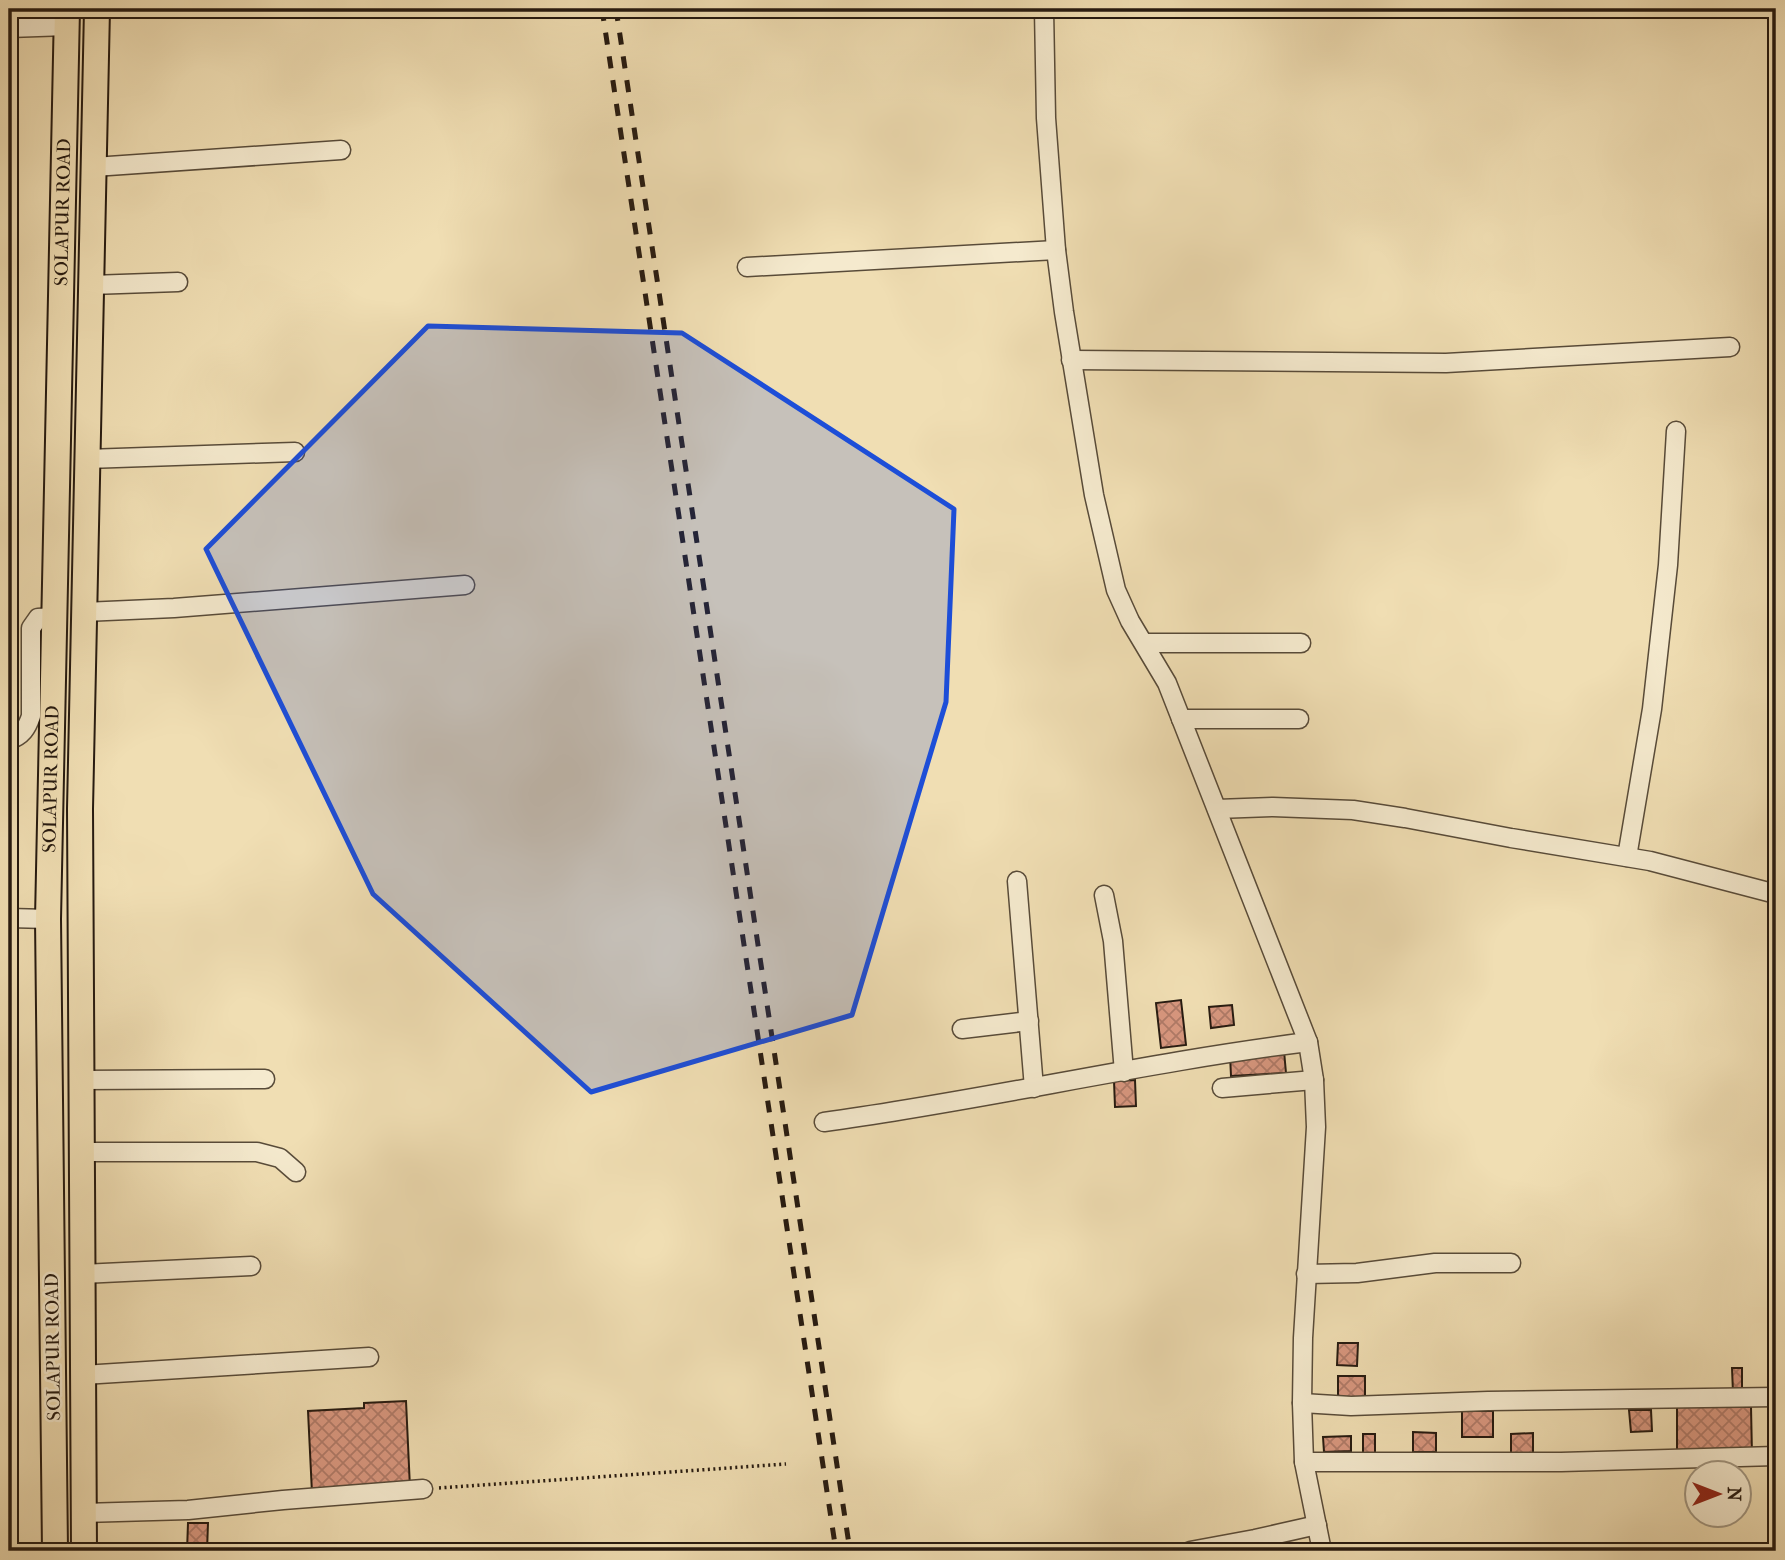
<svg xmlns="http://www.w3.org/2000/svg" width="1785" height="1560" font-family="'IM FELL French Canon',serif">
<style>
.building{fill:url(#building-cross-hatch);stroke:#261a10;stroke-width:2}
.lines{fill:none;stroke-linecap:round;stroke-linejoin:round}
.minor-casing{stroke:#584b39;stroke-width:21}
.highway-casing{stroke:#261a10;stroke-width:28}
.path{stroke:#261a10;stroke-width:3.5;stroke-dasharray:2 3.5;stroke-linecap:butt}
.minor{stroke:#f5eace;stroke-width:18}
.highway{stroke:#f0deb3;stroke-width:24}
.rail{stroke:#261a10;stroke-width:5;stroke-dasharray:12 12;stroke-linecap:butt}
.marked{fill:#1d4ed8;fill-opacity:0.2;stroke:#1d4ed8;stroke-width:5;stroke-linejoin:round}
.labels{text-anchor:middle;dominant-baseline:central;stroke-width:5;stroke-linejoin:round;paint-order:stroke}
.street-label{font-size:19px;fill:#261a10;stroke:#f5eace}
</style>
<defs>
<pattern id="building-cross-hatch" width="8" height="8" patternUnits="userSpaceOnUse" patternTransform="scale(1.75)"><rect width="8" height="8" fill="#d8977f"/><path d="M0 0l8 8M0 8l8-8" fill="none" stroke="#af7a67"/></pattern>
</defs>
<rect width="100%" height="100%" fill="#f0deb3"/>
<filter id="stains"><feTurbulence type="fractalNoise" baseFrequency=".00286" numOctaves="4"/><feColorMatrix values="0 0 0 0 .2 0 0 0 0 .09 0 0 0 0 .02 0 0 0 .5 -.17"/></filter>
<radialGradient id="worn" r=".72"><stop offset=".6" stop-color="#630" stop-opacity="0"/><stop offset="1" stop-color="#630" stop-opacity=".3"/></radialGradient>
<g class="building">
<path d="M1181,1000l5,45 -25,3 -5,-45z"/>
<path d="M1232,1005l2,20 -23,3 -2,-21z"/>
<path d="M1284,1051l2,22 -55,3 -1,-21z"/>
<path d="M1135,1080l1,26 -21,1 -1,-26z"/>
<path d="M1338,1343h20l-1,23 -20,-1z"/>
<path d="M1732,1368h10v25h-9z"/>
<rect x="1338" y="1376" width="27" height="21"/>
<path d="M406,1401l4,87 -98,5 -4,-82 56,-3v-5z"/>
<path d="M1677,1407h74l1,48 -75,1z"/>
<path d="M1629,1410h22l1,21 -21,1z"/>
<rect x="1462" y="1411" width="31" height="26"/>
<path d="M1413,1432l23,1v19h-23z"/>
<path d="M1533,1433v23h-22v-22z"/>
<rect x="1363" y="1434" width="12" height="23"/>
<path d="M1351,1436v15l-27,1 -1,-15z"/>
<path d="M188,1523h20l-1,28h-20z"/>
<path d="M1272,1547v4h-29z"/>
</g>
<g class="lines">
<g class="minor-casing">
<g id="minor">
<path d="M1044,9l2,109 10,132 8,62 30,183 22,95 14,31 37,62 141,359 6,38 2,47 -13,211 -1,65 2,59 18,89"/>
<path d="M9,28l58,-2"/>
<path d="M94,167l247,-17"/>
<path d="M747,267l309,-17"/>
<path d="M91,285l87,-3"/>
<path d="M1071,360l375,3 284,-16"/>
<path d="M87,459l208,-7"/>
<path d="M84,612l90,-4 291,-23"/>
<path d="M1145,643h156"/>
<path d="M1181,719h118"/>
<path d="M9,740c13,-4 18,-12 22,-24v-88l7,-10 16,-1"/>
<path d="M1217,809l56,-2 80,3 52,8 106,20 139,23 126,33"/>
<path d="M1627,857l25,-148 16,-144 8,-134"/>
<path d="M1017,881l17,207"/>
<path d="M1104,895l9,46 11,131"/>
<path d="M9,918l39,1"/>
<path d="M962,1029l67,-8"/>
<path d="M81,1080l184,-1"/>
<path d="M1222,1088l92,-8"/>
<path d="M824,1122c162,-22 322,-60 484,-80"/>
<path d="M81,1152h176l23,6 16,14"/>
<path d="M82,1274l169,-8"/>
<path d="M1306,1274l51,-1 78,-10h76"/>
<path d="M83,1375l286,-18"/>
<path d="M1302,1403l49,3 137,-5 288,-4"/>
<path d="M1304,1462h257l215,-6"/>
<path d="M83,1513l105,-3 95,-10 140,-11"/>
<path d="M1190,1551l65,-12 62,-14"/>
</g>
</g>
<g class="highway-casing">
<g id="highway">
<path id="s1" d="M55,1551l-7,-632 19,-910"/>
<path d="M84,1551l-4,-742 17,-800"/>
</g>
</g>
<path class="path" d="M439,1488l347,-24"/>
<use href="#minor" class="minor"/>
<use href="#highway" class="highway"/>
<g class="rail">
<path d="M602,9l234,1542"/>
<path d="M616,9l234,1542"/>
</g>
</g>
<path class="marked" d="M428,326l254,7 272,176 -8,193 -94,313 -261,77 -218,-198 -167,-345z"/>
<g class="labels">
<g class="street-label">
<text stroke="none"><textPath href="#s1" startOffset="1339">SOLAPUR ROAD</textPath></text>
<text stroke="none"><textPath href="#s1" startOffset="772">SOLAPUR ROAD</textPath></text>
<text transform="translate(53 1347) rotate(-91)">SOLAPUR ROAD</text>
</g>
</g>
<rect width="1785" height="1560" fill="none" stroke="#f0deb3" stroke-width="35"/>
<rect x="10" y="10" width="1764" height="1539" fill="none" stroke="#261a10" stroke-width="3.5"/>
<rect x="18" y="18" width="1750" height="1525" fill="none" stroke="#261a10" stroke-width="2"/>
<g transform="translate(1718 1494) rotate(90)"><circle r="33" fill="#f5eace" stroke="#a29782" stroke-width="2"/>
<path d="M0-5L12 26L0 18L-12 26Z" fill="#8f2418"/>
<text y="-10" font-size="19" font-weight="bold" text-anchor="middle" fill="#261a10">N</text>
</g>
<rect width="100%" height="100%" filter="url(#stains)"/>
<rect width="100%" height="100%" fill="url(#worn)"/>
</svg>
